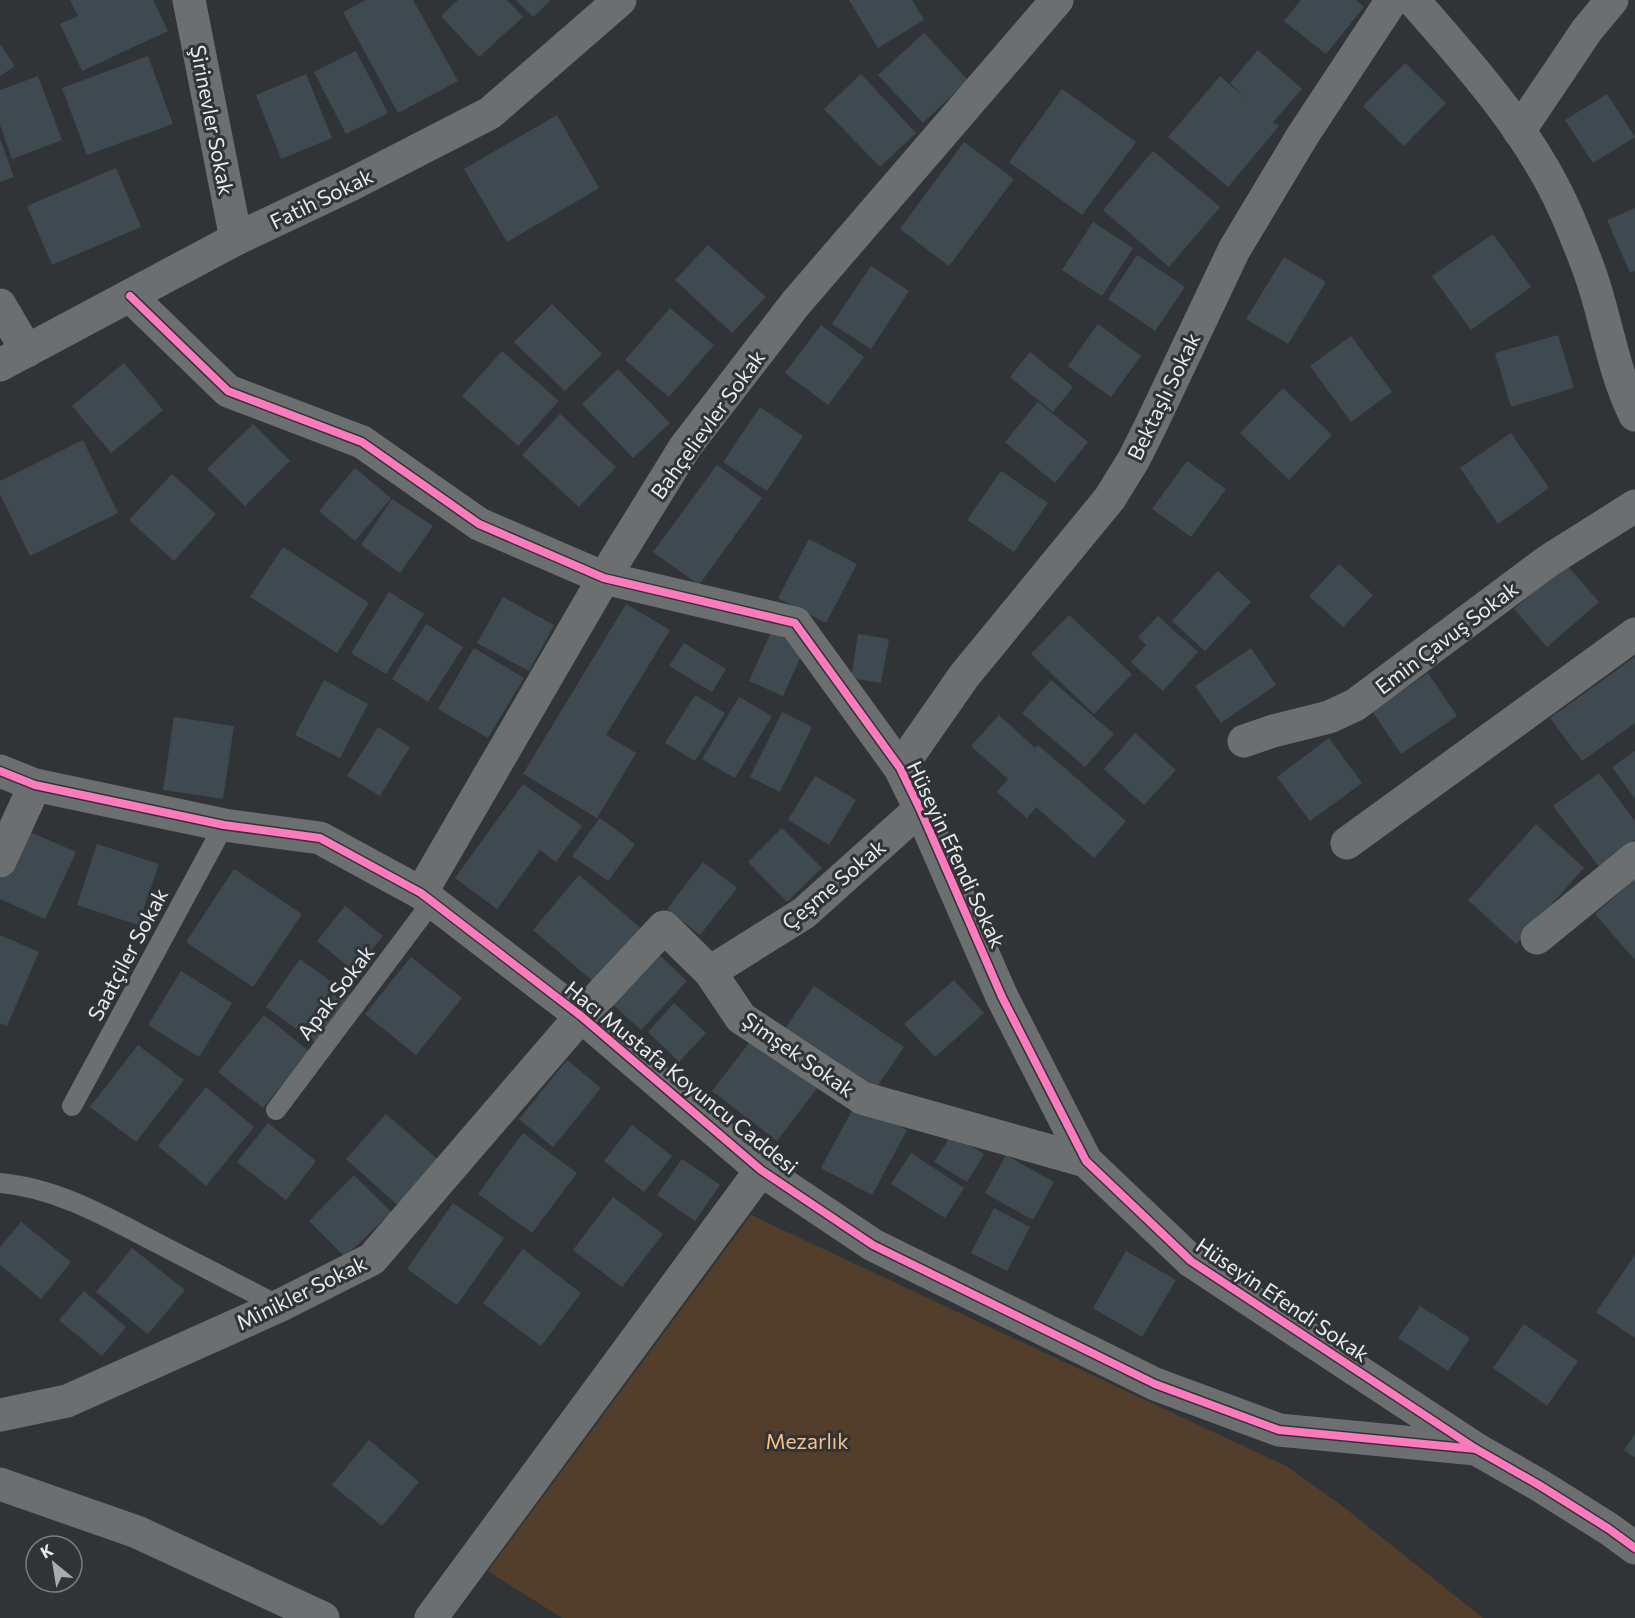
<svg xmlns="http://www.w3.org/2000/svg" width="1635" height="1618" font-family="Commissioner,sans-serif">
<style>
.green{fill:#523e2b}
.building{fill:#3e4a4f}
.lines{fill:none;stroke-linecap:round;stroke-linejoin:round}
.service{stroke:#6c6f70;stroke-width:20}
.minor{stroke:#6c6f70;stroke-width:33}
.tertiary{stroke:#6c6f70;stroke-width:33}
.secondary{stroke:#6c6f70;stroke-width:33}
.cycleway-casing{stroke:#303437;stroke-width:11}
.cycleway{stroke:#fd7abc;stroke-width:8}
.labels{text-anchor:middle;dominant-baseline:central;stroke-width:6;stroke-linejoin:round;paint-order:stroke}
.street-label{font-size:21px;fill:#e9ecee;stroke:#303437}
.park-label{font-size:21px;fill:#fac084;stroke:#303437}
</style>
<rect width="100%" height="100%" fill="#313436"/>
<path class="green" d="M751,1215l537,252 53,38 142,113h-921l-74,-47z"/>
<g class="building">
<path d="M70,0h83l15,31 -86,40 -22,-47 18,-8z"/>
<path d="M366,0h47l45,81 -60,32 -55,-101z"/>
<path d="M458,0h49l16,17 -44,40 -38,-41z"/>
<path d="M516,0h35l-18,17z"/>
<path d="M849,0h63l12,20 -46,28z"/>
<path d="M1301,0h55l8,7 -38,47 -42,-33z"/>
<path d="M924,33l44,47 -45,43 -45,-48z"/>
<path d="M0,44l15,22 -15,10z"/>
<path d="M1258,50l44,39 -29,33 6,4 -51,61 -60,-50 52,-61 26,23 -16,-16z"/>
<path d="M356,51l32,62 -42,21 -32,-62z"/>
<path d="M148,56l25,68 -86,31 -25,-67z"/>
<path d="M1405,63l41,40 -42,43 -41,-40z"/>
<path d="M306,74l26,64 -51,21 -25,-64z"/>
<path d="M861,74l55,59 -36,34 -56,-58z"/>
<path d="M38,76l24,64 -50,19 -12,-34v-35z"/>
<path d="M1062,89l74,53 -54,73 -73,-53z"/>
<path d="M1607,94l28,43 -42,26 -28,-43z"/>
<path d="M557,115l42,73 -92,54 -43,-73z"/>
<path d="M0,139l14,38 -14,5z"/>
<path d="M964,142l50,37 -65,87 -49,-37z"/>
<path d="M1153,151l67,56 -51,60 -66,-57z"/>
<path d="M116,168l25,59 -89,38 -25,-59z"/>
<path d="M1635,208v63l-5,2 -23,-53z"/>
<path d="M1093,222l40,26 -31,48 -40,-26z"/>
<path d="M1493,234l38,53 -60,43 -39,-54z"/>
<path d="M708,245l58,52 -34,36 -57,-53z"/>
<path d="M1137,255l48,32 -30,44 -47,-32z"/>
<path d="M1284,257l42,25 -38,62 -42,-25z"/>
<path d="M871,266l38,25 -38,58 -39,-25z"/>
<path d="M552,304l50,50 -37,37 -51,-49z"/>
<path d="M670,308l44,37 -45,52 -44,-37z"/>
<path d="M1098,324l43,32 -30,41 -43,-31z"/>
<path d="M821,325l43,32 -36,48 -43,-32z"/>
<path d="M1558,335l16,53 -63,19 -16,-54z"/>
<path d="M1351,336l41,56 -41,30 -41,-56z"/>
<path d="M502,351l57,50 -41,45 -56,-50z"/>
<path d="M1030,352l43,35 -20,25 -43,-35z"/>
<path d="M124,363l39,47 -52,43 -39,-47z"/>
<path d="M618,369l52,54 -37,35 -51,-54z"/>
<path d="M1283,388l49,47 -43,45 -49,-47z"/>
<path d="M1038,402l50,40 -33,41 -50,-41z"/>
<path d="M760,407l43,29 -36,55 -44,-29z"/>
<path d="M560,414l56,53 -37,40 -57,-52z"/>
<path d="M253,424l37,37 -45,45 -38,-37z"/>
<path d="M1511,433l38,55 -51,36 -38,-56z"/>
<path d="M83,440l35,73 -88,43 -30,-62v-13z"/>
<path d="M1187,461l39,28 -35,48 -39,-28z"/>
<path d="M717,465l45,33 -63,87 -46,-33z"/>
<path d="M355,468l36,30 -36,43 -36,-30z"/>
<path d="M1001,471l47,32 -34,49 -47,-32z"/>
<path d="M172,474l44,40 -42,47 -45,-41z"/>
<path d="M392,499l41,27 -33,47 -39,-28z"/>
<path d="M809,539l48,25 -31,59 -48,-25z"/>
<path d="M283,547l86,56 -32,50 -87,-56z"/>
<path d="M1339,564l34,31 -30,32 -34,-31z"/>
<path d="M1566,564l33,38 -52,45 -33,-38z"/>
<path d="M1218,571l33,31 -46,49 -33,-30z"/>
<path d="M389,592l35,22 -38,60 -35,-21z"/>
<path d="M503,597l51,28 -25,46 -52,-28z"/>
<path d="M626,604l44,26 -64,105 30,18 -39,65 -74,-44z"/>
<path d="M1069,615l63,59 -38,40 -63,-60z"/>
<path d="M1158,616l40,36 -35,39 -32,-29 15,-17 -8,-8z"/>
<path d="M426,624l37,23 -35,55 -36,-23z"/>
<path d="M771,632l34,15 -22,49 -34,-15z"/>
<path d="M858,634l31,5 -8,44 -30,-5z"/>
<path d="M684,643l42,26 -14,23 -43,-26z"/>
<path d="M474,648l50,30 -36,60 -50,-29z"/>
<path d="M1251,648l25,37 -55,38 -26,-37z"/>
<path d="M1635,657v66l-53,38 -32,-43z"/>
<path d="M1428,673l29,43 -56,38 -29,-43z"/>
<path d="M324,680l44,24 -28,54 -45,-23z"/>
<path d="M1051,680l63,54 -29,33 -63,-54z"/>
<path d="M695,695l30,18 -30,48 -30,-18z"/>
<path d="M739,697l33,19 -37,62 -33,-19z"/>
<path d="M782,712l30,15 -32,65 -30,-15z"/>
<path d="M999,715l36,33 3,-3 88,76 -32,37 -58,-51 -9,11 -30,-26 11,-13 -37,-33z"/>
<path d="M174,717l60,9 -11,73 -60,-9z"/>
<path d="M378,727l32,20 -30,49 -33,-20z"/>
<path d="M1135,733l41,37 -32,35 -40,-36z"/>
<path d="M1329,738l33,45 -52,38 -33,-44z"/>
<path d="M1635,751v48l-23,-32z"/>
<path d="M1599,773l36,48v19l-36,27 -46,-61z"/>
<path d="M815,776l41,24 -27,45 -41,-25z"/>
<path d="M523,784l59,42 -26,36 -16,-12 -43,59 -42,-31z"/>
<path d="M600,818l35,26 -27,37 -36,-25z"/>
<path d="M1536,824l48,44 -68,76 -48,-44z"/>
<path d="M782,828l40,40 -35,34 -39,-40z"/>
<path d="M23,829l53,23 -31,67 -45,-20v-19z"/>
<path d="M97,844l62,20 -21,61 -61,-20z"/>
<path d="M703,862l34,26 -37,47 -33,-26z"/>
<path d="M234,869l68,45 -49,73 -67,-45z"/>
<path d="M579,875l64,55 -47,54 -63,-54z"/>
<path d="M1635,879v81l-40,-46z"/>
<path d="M345,906l38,30 -29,35 -37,-30z"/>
<path d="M0,935l39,17 -32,74 -7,-3z"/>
<path d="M658,954l29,27 -46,49 -29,-26z"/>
<path d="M411,957l51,41 -46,57 -51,-41z"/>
<path d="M300,959l51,37 -35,47 -50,-36z"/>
<path d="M181,971l51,32 -33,54 -51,-32z"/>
<path d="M954,980l30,33 -49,44 -31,-33z"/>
<path d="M814,986l90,61 -32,47 -90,-61z"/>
<path d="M674,1003l32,30 -27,29 -31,-30z"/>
<path d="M264,1015l45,36 -46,57 -45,-36z"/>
<path d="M756,1034l65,49 -44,58 -65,-50z"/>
<path d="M138,1045l46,35 -48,62 -46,-35z"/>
<path d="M567,1060l34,28 -48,59 -34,-28z"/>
<path d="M206,1087l48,40 -48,59 -48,-40z"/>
<path d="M856,1103l51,27 -35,65 -51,-27z"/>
<path d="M386,1114l56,49 -40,46 -56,-50z"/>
<path d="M268,1123l48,38 -30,39 -49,-38z"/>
<path d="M632,1125l40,31 -28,36 -40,-31z"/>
<path d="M523,1133l54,40 -45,60 -54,-39z"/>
<path d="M952,1134l32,20 -17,28 -33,-20z"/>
<path d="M911,1153l53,35 -19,30 -54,-34z"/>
<path d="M1006,1155l48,27 -21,38 -48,-27z"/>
<path d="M682,1159l38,26 -25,36 -38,-26z"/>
<path d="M354,1175l37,37 -46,45 -36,-36z"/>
<path d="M613,1197l50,37 -41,53 -49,-37z"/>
<path d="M453,1203l51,35 -47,67 -50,-36z"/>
<path d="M994,1208l36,19 -23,44 -36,-18z"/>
<path d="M21,1222l50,40 -30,37 -41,-34v-18z"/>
<path d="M132,1248l53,42 -37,44 -52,-42z"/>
<path d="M523,1249l58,44 -40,53 -58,-43z"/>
<path d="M1126,1251l50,29 -34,57 -49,-29z"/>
<path d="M1635,1255v83l-39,-26z"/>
<path d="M84,1291l42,36 -24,29 -43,-36z"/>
<path d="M1420,1306l50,32 -22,33 -50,-33z"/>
<path d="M1524,1324l54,37 -31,45 -54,-38z"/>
<path d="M1635,1434v24l-11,-8z"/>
<path d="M369,1440l50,42 -37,44 -50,-41z"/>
</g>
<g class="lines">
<g class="service">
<path d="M72,1106l152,-281"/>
<path d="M276,1110l156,-208"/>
<path d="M0,1183c57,5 107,34 157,60 41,21 81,42 122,63"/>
</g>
<g class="minor">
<path d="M189,0l47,239"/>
<path d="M1519,131l68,-101 25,-30"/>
<path d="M130,296l98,95 134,51 117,82 125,54 191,45 105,145 20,41 82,188 84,164 105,100 285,188"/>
<path d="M0,305l27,46"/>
<path d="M0,365l236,-126 114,-54 140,-72 130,-113"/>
<path d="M1244,741l29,-10 56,-14 26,-12 193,-144 87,-55"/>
<path d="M900,768l64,-92 146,-178 24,-39 17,-34 83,-175 69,-115 89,-135"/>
<path d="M1347,843l288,-209"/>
<path d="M0,861l35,-76"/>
<path d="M421,893l183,-315 81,-131 111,-144 261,-303"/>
<path d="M1537,938l98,-80"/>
<path d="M710,972l94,-59 116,-104"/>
<path d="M0,1415l67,-14 212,-95 93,-47 209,-243 83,-89 46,45 31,46 121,80 224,63"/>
<path d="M431,1618l330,-448"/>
</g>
<g class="tertiary">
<path d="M1413,0c58,66 119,134 154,215 10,24 21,49 28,73 13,42 20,87 40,127"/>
<path d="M0,771l35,14 189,40 96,13 101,55 160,123 180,154 112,75 282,139 124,46 197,19 63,36 70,44 26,19"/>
</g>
<path class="secondary" d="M0,1484l137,48 186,86"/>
<g class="cycleway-casing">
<g id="cycleway">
<path d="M130,296l98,95 134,51 117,82 125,54 191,45 105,145 20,41 82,188 84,164 105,100 285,188"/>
<path d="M0,771l35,14 189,40 96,13 101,55 160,123 180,154 112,75 282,139 124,46 197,19 63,36 70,44 26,19"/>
</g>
</g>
<use href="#cycleway" class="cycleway"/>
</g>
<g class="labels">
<g class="street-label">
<text transform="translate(213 120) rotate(79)">Şirinevler Sokak</text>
<text transform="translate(321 198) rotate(-26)">Fatih Sokak</text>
<text transform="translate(1163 396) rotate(-64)">Bektaşlı Sokak</text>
<text transform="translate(707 424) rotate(-54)">Bahçelievler Sokak</text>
<text transform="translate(1446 637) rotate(-37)">Emin Çavuş Sokak</text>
<text transform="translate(957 854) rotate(65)">Hüseyin Efendi Sokak</text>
<text transform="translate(833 884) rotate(-40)">Çeşme Sokak</text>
<text transform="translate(127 954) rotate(-62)">Saatçiler Sokak</text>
<text transform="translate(335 992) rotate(-53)">Apak Sokak</text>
<text transform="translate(799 1054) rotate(35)">Şimşek Sokak</text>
<text transform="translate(682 1077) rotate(39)">Hacı Mustafa Koyuncu Caddesi</text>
<text transform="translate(301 1292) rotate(-26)">Minikler Sokak</text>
<text transform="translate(1283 1299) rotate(34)">Hüseyin Efendi Sokak</text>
</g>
<g class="park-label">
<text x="807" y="1440">Mezarlık</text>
</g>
</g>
<g transform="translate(54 1564) rotate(330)"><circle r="28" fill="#303437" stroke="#7a7e80" stroke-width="1.5"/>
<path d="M0-4.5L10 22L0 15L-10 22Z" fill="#a9acae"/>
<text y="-9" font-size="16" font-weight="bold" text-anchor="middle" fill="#e9ecee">K</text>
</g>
</svg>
